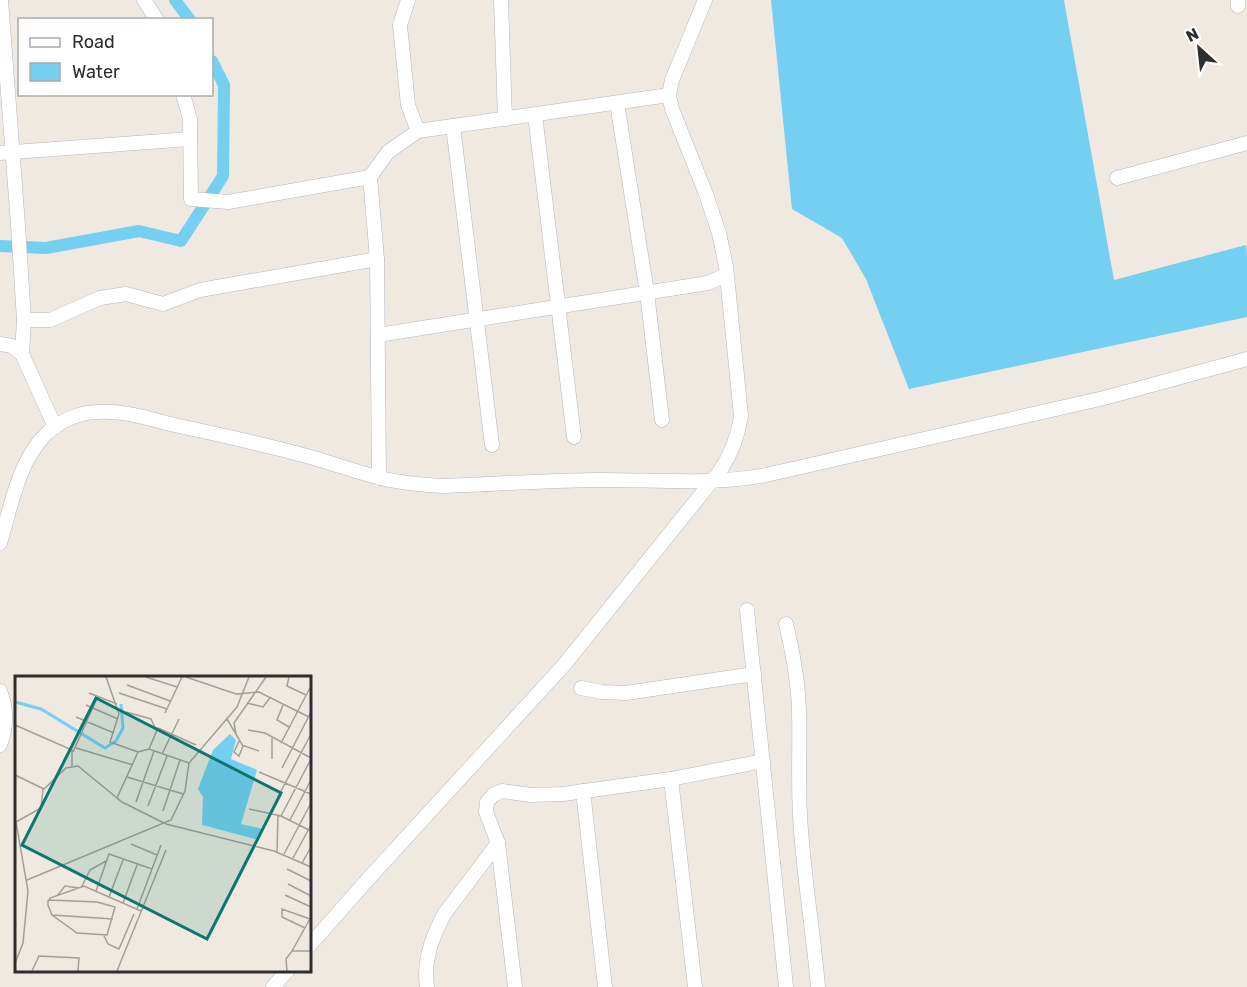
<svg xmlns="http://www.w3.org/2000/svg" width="1247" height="987" font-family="Rubik,sans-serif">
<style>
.water{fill:#75cff0}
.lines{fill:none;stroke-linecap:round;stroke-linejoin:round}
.canal{stroke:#75cff0;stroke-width:12}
.street-casing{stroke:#b4b7c1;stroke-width:15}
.street{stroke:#fff;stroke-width:14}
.inset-river{fill:none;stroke:#75cff0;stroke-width:3}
.inset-road{fill:none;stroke:#a29e99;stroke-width:1.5}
.view{fill:#0f766e;fill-opacity:0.15;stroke:#0f766e;stroke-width:3}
.inset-edge{fill:none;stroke:#2e2e2e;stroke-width:3}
</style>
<rect width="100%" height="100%" fill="#efe9e1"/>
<path class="water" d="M771,0h293l50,280 132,-35 1,10v62l-338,72 -43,-110 -24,-41 -50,-29z"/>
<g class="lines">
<g class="canal">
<path d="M175,0l15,20"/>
<path d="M0,246l46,2 93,-17 42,10 42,-65 1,-91 -12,-24"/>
</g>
<g class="street-casing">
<g id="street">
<path d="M1,0l17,225 6,95 -2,34"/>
<path d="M144,0l13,20"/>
<path d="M408,0l-8,25 8,80 10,26"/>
<path d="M501,0l4,119"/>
<path d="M1238,6v-6"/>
<path d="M183,94l7,25 1,80 37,3 142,-25 7,82 2,219"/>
<path d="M617,103l30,190 15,127"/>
<path d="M535,115l39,322"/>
<path d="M453,126l39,319"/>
<path d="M0,153l190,-14"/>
<path d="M370,177l18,-25 30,-21 251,-36"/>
<path d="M1117,178l130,-35"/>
<path d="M24,320h26l50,-22 26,-4 37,10 37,-14 177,-31"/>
<path d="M378,335l330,-52 18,-8"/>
<path d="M0,344l12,2 10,8 33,73"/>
<path d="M0,543c11,-36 18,-80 45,-108 14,-14 34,-23 53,-23 27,-2 55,8 81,14 43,9 86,19 128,30 24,7 47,15 70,21 22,6 45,8 68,9 49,-2 98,-5 147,-6 58,-1 116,6 174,-5l338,-77 143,-39"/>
<path d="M747,610l39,377"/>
<path d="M786,624c7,29 12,57 13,86 1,35 -1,70 1,105 3,58 13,114 18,172"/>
<path d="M581,688l21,4 24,1 128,-19"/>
<path d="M0,691c7,18 7,36 0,54"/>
<path d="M671,779l24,208"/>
<path d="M583,791l22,196"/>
<path d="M309,946l61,-69 194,-212 156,-194c12,-18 18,-35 21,-55l-15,-150 -7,-33 -13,-39 -34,-85 -3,-14 3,-15 33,-80"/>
<path d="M273,987l15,-17"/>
<path d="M427,987c-4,-26 5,-51 18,-74l53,-70"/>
<path d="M515,987l-17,-144 -12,-31 1,-10 6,-7 9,-4 29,4 32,-1 108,-15 92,-18"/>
</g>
</g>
<use href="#street" class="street"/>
</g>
<g transform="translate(15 676)">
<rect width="296" height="296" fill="#efe9e1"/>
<path d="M215,58l6,6 -5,19 26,11 -16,54 22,5 -4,11 -57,-15 1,-28 -5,-8 15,-39z" fill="#75cff0"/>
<path class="inset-river" d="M0,26l26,7 64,39 11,-7 7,-13 -2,-24"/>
<path class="inset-road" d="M91,1l13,37 -9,28 28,10 -21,46M131,1l31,10M171,1l50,17 23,-2 52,26M274,1l-2,9 19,9M112,9l43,16M74,17l28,11M104,17l48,16M232,27l16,4 7,-9M71,29l32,14M268,29l-6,15 12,7M111,36l25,7 5,11M150,37l17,-36M61,41l38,16M212,43l16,27 -4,10 -5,-4 5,-11M0,49l57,25v16M233,54l17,3 46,25M221,58l-2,-11 32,-46M266,67l30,-57M227,69l17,6M61,72l57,17M134,73l9,-21 38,17M58,76l25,-56M123,76l11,-3 40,14M147,78l17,-35M257,83v-21M267,92l29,-56M244,96l52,22M0,99l29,14 22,-21 12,-2 44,36 44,22 108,27 37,16M112,101l56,17M265,117l31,-59M121,126l18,-51M133,130l19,-50M234,133l32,7 30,15M148,135l17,-51M266,140l30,-57M275,144l21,-40M116,168l26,11M262,176l1,-37M269,178l27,-51M278,182l18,-33M287,187l9,-16M272,193l24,12M12,204l144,-60 14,-29 4,-28 48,-56 12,-30M273,208l23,12M67,210l8,-16 16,-9M81,215l13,-37 43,15M270,219l26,12M42,220l8,-10 14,2M94,221l14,-37M34,224l48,2 18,5 -8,28 -30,-2 -25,-18 -4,-10v-4l1,-1 1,-2 34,-12 57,25M108,227l14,-38M122,233l24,-64M37,239l61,4M290,252l-23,-11v-8l28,10M89,260l4,8 11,5 15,-35M277,275l19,-34M0,287l8,-20 5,-52 -12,-69 25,-14 2,-19M17,295l7,-15 40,2 -1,13M102,295l49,-121M272,295l-1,-12 6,-8h19"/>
<path class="view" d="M81,22l185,95 -74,146 -185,-94z"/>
<rect width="296" height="296" class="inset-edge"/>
</g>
<rect x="18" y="18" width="195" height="78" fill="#ffffff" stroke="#ababab" stroke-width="1.5"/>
<rect x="30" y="38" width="30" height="9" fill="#ffffff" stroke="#ababab" stroke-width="1.5"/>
<text x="72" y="48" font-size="18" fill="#2e2e2e">Road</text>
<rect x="30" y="63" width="30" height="18" fill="#75cff0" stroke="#ababab" stroke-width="1.5"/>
<text x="72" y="78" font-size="18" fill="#2e2e2e">Water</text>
<g transform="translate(1199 48) rotate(333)" stroke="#ffffff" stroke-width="4.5" paint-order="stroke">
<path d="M0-4.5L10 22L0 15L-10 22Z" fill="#2e2e2e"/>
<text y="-9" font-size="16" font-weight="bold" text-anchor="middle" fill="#2e2e2e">N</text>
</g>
</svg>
